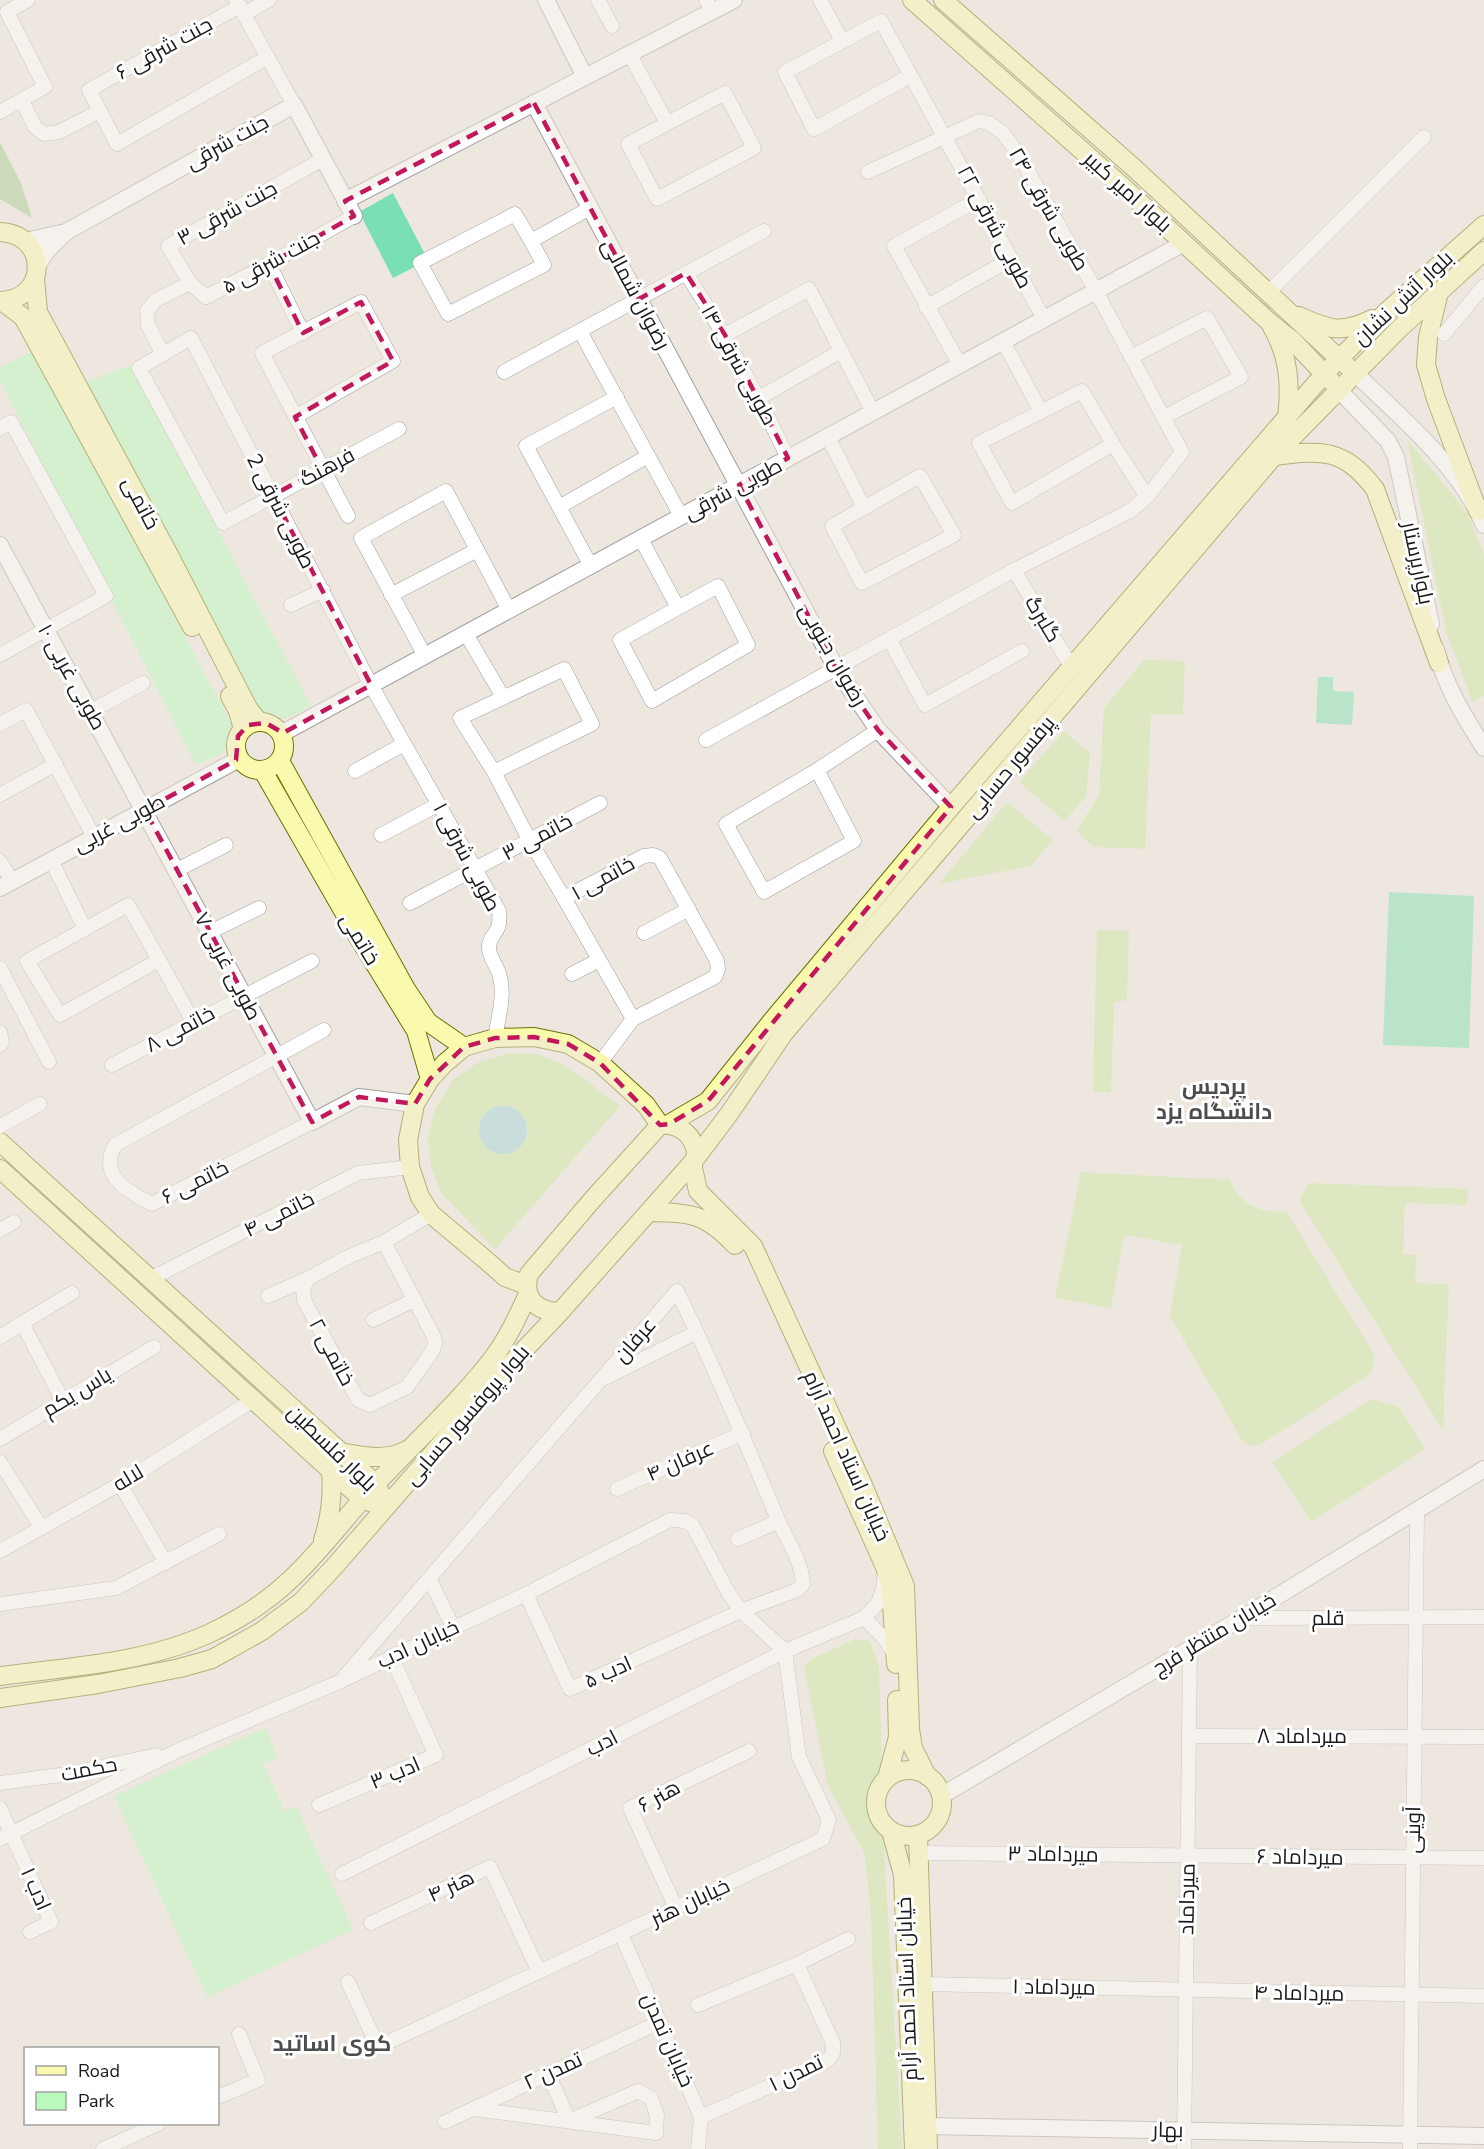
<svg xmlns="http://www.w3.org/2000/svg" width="1484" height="2149" font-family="'Nunito Sans',Cairo,sans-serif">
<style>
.grass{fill:#c9e9a3}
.forest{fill:#a7cd93}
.park{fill:#b9faba}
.pitch{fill:#7adfb2}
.water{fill:#9ed1dc}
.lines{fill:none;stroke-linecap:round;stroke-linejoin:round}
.minor-casing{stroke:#a1a1a1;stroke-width:15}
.tertiary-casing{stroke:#a1a1a1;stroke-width:18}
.secondary-casing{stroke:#6b7002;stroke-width:20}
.minor{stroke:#fff;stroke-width:14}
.tertiary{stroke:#fff;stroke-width:16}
.secondary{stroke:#fafaaf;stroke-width:18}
.marked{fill:none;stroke:#c2185b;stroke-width:4.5;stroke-dasharray:12 8;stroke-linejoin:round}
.labels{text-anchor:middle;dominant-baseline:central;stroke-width:6;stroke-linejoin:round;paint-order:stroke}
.street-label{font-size:21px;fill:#1a1a1a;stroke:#fff}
.neighbourhood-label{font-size:22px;font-weight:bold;fill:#4d4d4d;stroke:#fff}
</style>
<rect width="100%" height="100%" fill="#ede7df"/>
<g class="grass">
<path d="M1407,439l61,75 16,41v141l-12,5 -26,-70z"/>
<path d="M1144,660l41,1 -2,53h-32l-6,135 -52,-2 -16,-17 22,-35 5,-87z"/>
<path d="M1064,731l26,22 -4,43 -21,25 -46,-39z"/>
<path d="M1007,802l46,38 -22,26 -92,18z"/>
<path d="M1097,930l32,1 -2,69 -13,3 -3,89h-18z"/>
<path d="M506,1054h31l28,11 55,41 -125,143 -54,-56 -10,-26 -3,-31 8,-29 18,-28 23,-16z"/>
<path d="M1081,1172l149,8c10,25 31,34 56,31l88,143 -1,15 -5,7 -108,69h-12l-6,-5 -72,-124 12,-71 -58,-10 -13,73 -56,-10z"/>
<path d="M1310,1183l158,6 -1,16 -62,-2 -2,51 13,1 -1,28 34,1 -6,146 -144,-230z"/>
<path d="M1376,1400l18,5 6,4 25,40 -114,73 -38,-60 94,-61z"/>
<path d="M856,1639l14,2 9,26 6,200 17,282h-24l-7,-235 -7,-62 -36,-66 -24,-119 9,-9z"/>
</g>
<path class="forest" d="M0,142l21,41 11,35 -32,-19z"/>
<g class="park">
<path d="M34,351l200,378c-3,25 -18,28 -39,35l-195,-384v-13z"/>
<path d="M130,365l181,341c-20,10 -34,22 -54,5l-170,-329z"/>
<path d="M265,1728l13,29 -15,7 22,47 11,-5 57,124 -146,67 -93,-201z"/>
</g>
<g class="pitch">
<path d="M393,193l35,67 -35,18 -34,-66z"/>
<path d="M1318,677h15v14l21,1 -2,33 -36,-2z"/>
<path d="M1389,892l85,4 -5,152 -86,-3z"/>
</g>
<circle class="water" cx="503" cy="1130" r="24"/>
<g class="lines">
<g class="minor-casing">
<g id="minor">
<path d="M236,0l58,105"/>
<path d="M598,0l14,26"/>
<path d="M706,0l6,11"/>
<path d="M820,0l22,41"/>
<path d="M240,6l-151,84 28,54 151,-87"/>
<path d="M244,14l25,-14"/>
<path d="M630,55l37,68"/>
<path d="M910,76l-96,53 -29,-57 96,-51 163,298"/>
<path d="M725,93l29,55 -97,51 -29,-55z"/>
<path d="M22,101l13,26 9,7 15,-2 41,-21"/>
<path d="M0,112l45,-25 -38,-75 21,-12"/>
<path d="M323,159l-155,87 22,37 16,14 63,-33 85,-48"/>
<path d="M531,241l13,24 -96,49 -28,-51 95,-49 16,27 59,-33"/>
<path d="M269,264l34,69"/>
<path d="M686,273c39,61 71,120 102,185"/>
<path d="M1268,293l156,-156"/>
<path d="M926,307l85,-48"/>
<path d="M580,331l101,185"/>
<path d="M1444,334l40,-48"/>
<path d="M725,335l84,-46 64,123"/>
<path d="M1003,341l38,71"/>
<path d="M162,353l-14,-28 -1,-14 9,-11 34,-17"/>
<path d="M1131,357l76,-39 34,59 -77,40"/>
<path d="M960,365l-66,-119 85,-47"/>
<path d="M504,372l260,-141"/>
<path d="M1082,391l31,53 -101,59 -33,-60z"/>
<path d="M759,398l82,-47"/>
<path d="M295,417l98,-56 -32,-59 -99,51 86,163"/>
<path d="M0,428l11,-6 95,174 -106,59"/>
<path d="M399,429l-176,94 -84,-155 52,-30 180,347 128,226c3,24 -9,21 -10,35 -1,11 9,20 11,31 5,19 -2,42 -5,61"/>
<path d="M828,437l36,71"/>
<path d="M1113,444l34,53"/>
<path d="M920,476l34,59 -92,48 -30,-57z"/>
<path d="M559,507l89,-51"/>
<path d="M641,539l37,69 40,-22 30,59 -96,56 -32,-61 58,-32"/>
<path d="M591,566l-65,-120 91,-49"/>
<path d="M1014,570l58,98"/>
<path d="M391,595l86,-45"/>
<path d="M291,605l32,-15"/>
<path d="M466,634l37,63"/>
<path d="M889,639l36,66 97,-54"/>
<path d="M425,656l-64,-118 85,-47 63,119"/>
<path d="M91,711l52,-28"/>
<path d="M0,724l26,-14 68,127"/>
<path d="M706,740l308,-170 116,-59 17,-14 35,-45 -86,-161 -76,-134 -17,-24 -14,-10 -10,-2 -111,51"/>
<path d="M817,770l37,71 -90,51 -38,-68 91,-54 61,-40"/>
<path d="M355,771l49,-27"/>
<path d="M494,772l98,-48 -28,-55 -104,49 34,54 36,69 34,57"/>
<path d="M0,795l56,-31"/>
<path d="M381,835l58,-31"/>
<path d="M51,860l34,69"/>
<path d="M0,861l12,20"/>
<path d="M177,870l49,-25"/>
<path d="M410,903l190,-100"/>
<path d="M210,932l49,-24"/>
<path d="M644,933l45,-24"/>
<path d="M159,960l-99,55 -33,-54 101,-56c22,39 44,77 65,117"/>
<path d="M0,968l49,94"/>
<path d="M572,974l27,-14"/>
<path d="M0,1032l2,10 -2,3"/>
<path d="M600,1063l33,-44 82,-42 3,-8 -1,-8 -57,-103 -7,-3 -9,1 -80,42 69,121"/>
<path d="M112,1065l200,-104"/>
<path d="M312,1122l-160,82c-24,-12 -54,-28 -37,-59l209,-115"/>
<path d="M0,1126l40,-22"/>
<path d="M0,1230l14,-8"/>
<path d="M384,1242l50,95 1,6 -2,7 -26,37 -37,18 -12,-5 -54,-100 -1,-10 4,-11 43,-23 34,-14 47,-28"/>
<path d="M152,1278l206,-105 52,-6"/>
<path d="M268,1296l39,-17"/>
<path d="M373,1320l41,-20"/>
<path d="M22,1323l50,-30"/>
<path d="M0,1337l22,-14 41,78"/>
<path d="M605,1378l92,-46"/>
<path d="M0,1439l154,-92"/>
<path d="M0,1462l41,65"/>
<path d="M120,1484l46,79"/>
<path d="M617,1489l126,-56"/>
<path d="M738,1539l41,-18"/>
<path d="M0,1551l120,-67 133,-84"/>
<path d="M429,1578l24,49"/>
<path d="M0,1604l116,-16 103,-54"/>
<path d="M864,1618l20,20 11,17"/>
<path d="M1242,1618l242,-1"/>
<path d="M345,1676l332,-385c37,75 69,152 101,229 9,20 24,41 25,64l-6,6 -56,21 -171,78 -44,-95"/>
<path d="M1189,1736l295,1"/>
<path d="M0,1783l67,-9 90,-19"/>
<path d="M319,1805l117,-50 -45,-99"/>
<path d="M0,1808l51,114 -21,10"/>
<path d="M0,1839l177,-88 162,-69 187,-88 144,-74 15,1 8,5 35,66 13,19 44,40 14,106 30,63 -6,19 -445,208 -30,-65"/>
<path d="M917,1853l567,5"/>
<path d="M342,1874l443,-223 79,-33 14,-15 5,-14 2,-17"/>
<path d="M676,1908l-46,-100 119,-57"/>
<path d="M371,1923l119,-56 49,105"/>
<path d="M621,1934l80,183 -3,32"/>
<path d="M922,1984l562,12"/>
<path d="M698,2005l99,-41 51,-25"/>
<path d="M218,2097l40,-17 -19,-46"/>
<path d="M474,2109l182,24 1,-18 -6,-17 -13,-7 -69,30 -21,-48"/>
<path d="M701,2117l127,-57 5,-7v-10l-36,-79"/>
<path d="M445,2122l215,-100"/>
<path d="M103,2149l55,-25"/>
<path d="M1184,2149l6,-500"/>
<path d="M1410,2149l7,-637"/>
</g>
</g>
<g class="tertiary-casing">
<g id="tertiary">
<path d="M546,0l39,77"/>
<path d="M534,103l302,565 42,62 73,77"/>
<path d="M345,201l389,-201"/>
<path d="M26,241l40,-9 228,-127 60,111"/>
<path d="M37,266l10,-15 18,-18"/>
<path d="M1355,373c45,44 104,92 129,152"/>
<path d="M1338,389l50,52 8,16 35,167"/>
<path d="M0,545l312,577 47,-25 56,7"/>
<path d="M1436,649c8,35 29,69 48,99"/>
<path d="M281,734l903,-491"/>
<path d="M0,888l239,-129"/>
<path d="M941,1796l301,-178 242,-149"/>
<path d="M927,2126l557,10"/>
</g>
</g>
<g class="secondary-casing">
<g id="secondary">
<path d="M912,0l210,186 146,135 25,20 38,40"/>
<path d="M943,0l190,167 214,199"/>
<path d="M0,232c49,2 49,68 0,69"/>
<path d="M35,279l3,33 129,239 81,157 11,14"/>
<path d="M1439,292l-11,45 -2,28 10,34 42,112"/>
<path d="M3,302l20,15 169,310"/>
<path d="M1299,316c31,14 42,18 73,3"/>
<path d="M1272,327c17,29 19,58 15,91"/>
<path d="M1274,456c49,-6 69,-8 101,33l64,174"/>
<path d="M230,696l8,15 5,18"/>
<circle cx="260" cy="746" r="24"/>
<path d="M280,761l126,228 22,33 36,25"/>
<path d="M263,771l94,164 59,96 14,48"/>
<path d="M669,1124l39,-23 63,-79 180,-215 373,-433 61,-61 99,-88"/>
<path d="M0,1142l376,342 5,10"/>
<path d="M696,1155c-1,-19 -16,-32 -36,-30l-67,74 -64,75c-7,24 8,38 31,38l132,-149 37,-49 55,-81 490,-577 125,-127 85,-78"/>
<path d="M692,1163l6,28 55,55 110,239 42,101 5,143 3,19 14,28"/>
<path d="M0,1169l362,330 11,4"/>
<path d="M649,1212c42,1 56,1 86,33"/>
<path d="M526,1285l-21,-8 -18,-16 -56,-47 -11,-17 -10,-30 -2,-27 7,-36 15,-25 15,-16 19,-16 31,-9 39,-1 34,7 32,19 46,42 14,20"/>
<path d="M833,1451l52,116 6,23 5,74"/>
<path d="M340,1452c23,4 45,10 67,-2"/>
<path d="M323,1540c8,-24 10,-44 8,-69"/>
<path d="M0,1676c70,-9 144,-13 208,-42 31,-14 59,-32 83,-55 31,-29 56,-64 85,-95 38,-41 83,-82 117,-126 15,-20 25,-42 35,-64"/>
<path d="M0,1698l98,-14 82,-16 32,-9 50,-28 39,-29 33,-35 172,-198 54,-57"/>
<circle cx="909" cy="1803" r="33"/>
<path d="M887,1778l11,-41 -1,-37"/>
<path d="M891,1831l12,44 11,274"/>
<path d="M918,1835l10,314"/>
</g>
</g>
<use href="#minor" class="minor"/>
<use href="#tertiary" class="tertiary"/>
<use href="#secondary" class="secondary"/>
</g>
<path d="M0 0H1484V2149H0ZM534,103l105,196 47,-26 39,62 63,123 -49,27 97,183 42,62 73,77 -243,294 -39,23 -9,1 -60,-62 -32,-19 -34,-7 -39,1 -31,9 -34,32 -15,25 -56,-7 -47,25 -167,-312 91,-50 2,-24 10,-11 18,-2 17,10 88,-48 -98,-190 49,-26 -27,-52 98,-56 -32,-59 -58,31 -34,-69 85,-48 -9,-15z" fill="#ede7df" fill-opacity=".55" fill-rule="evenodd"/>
<path class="marked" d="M534,103l105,196 47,-26 39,62 63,123 -49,27 97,183 42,62 73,77 -243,294 -39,23 -9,1 -60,-62 -32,-19 -34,-7 -39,1 -31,9 -34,32 -15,25 -56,-7 -47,25 -167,-312 91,-50 2,-24 10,-11 18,-2 17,10 88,-48 -98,-190 49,-26 -27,-52 98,-56 -32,-59 -58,31 -34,-69 85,-48 -9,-15z"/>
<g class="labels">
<g class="street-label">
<text transform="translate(164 48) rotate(-29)">جنت شرقی ۶</text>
<text transform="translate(227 142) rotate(-29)">جنت شرقی</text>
<text transform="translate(1128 192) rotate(42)">بلوار امیر کبیر</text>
<text transform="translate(1049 209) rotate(60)">طوبی شرقی ۲۴</text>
<text transform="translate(227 213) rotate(-29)">جنت شرقی ۳</text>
<text transform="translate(995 227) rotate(62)">طوبی شرقی ۲۲</text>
<text transform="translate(271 262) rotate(-29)">جنت شرقی ۵</text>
<text transform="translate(636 294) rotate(62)">رضوان شمالی</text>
<text transform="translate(1403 298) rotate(-43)">بلوار آتش نشان</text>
<text transform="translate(739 365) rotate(61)">طوبی شرقی ۱۴</text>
<text transform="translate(327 467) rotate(-28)">فرهنگ</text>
<text transform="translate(733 489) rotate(-28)">طوبی شرقی</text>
<text transform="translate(141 503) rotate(62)">خاتمی</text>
<text transform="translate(281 511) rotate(63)">طوبی شرقی 2</text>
<text transform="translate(1418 563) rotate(78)">بلوارپرستار</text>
<text transform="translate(1043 619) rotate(59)">گلبرگ</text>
<text transform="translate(833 655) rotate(60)">رضوان جنوبی</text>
<text transform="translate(72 677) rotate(61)">طوبی غربی ۱۰</text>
<text transform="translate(1010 767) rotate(-50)">پرفسور حسابی</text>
<text transform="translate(119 823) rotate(-28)">طوبی غربی</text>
<text transform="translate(537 837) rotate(-28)">خاتمی ۳</text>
<text transform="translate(467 857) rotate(62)">طوبی شرقی ۱</text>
<text transform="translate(603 878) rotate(-29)">خاتمی ۱</text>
<text transform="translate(360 939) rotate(59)">خاتمی</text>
<text transform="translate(228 966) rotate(62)">طوبی غربی ۷</text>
<text transform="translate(180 1029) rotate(-28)">خاتمی ۸</text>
<text transform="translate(195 1182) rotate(-27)">خاتمی ۶</text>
<text transform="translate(279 1214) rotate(-27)">خاتمی ۴</text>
<text transform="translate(635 1340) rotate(-49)">عرفان</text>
<text transform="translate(332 1352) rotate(62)">خاتمی ۲</text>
<text transform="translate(77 1392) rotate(-31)">یاس یکم</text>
<text transform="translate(467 1415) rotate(-49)">بلوار پروفسور حسابی</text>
<text transform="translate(332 1448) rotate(44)">بلوار فلسطین</text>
<text transform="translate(847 1456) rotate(66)">خیابان استاد احمد آرام</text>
<text transform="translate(680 1461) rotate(-24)">عرفان ۴</text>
<text transform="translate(128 1478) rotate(-31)">لاله</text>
<text x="1328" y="1618">قلم</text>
<text transform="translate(1214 1634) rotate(-31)">خیابان منتظر فرج</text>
<text transform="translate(418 1644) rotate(-25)">خیابان ادب</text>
<text transform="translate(608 1672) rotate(-24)">ادب ۵</text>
<text x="1302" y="1736">میرداماد ۸</text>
<text transform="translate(602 1743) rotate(-27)">ادب</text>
<text transform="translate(89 1769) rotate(-11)">حکمت</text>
<text transform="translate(395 1773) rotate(-23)">ادب ۳</text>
<text transform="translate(659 1796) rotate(-29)">هنر ۶</text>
<text transform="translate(1413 1830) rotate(-89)">آوینی</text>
<text transform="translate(1053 1854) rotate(1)">میرداماد ۳</text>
<text transform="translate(1300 1857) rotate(1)">میرداماد ۶</text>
<text transform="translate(451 1886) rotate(-25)">هنر ۴</text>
<text transform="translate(36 1889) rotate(66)">ادب ۱</text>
<text transform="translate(1187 1899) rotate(-89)">میرداماد</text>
<text transform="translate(690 1902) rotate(-25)">خیابان هنر</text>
<text transform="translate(1054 1987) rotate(1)">میرداماد ۱</text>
<text transform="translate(907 1989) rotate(-92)">خیابان استاد احمد آرام</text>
<text transform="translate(1299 1993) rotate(1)">میرداماد ۴</text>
<text transform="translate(668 2040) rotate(66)">خیابان تمدن</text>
<text transform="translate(553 2071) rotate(-25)">تمدن ۲</text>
<text transform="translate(796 2073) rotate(-26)">تمدن ۱</text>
<text transform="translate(1168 2130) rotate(1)">بهار</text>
</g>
<g class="neighbourhood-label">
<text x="1214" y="1087">پردیس<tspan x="1214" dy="25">دانشگاه یزد</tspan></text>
<text x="332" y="2044">کوی اساتید</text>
</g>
</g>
<rect x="24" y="2047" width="195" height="78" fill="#ffffff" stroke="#a3a3a3" stroke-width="1.5"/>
<rect x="36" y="2066" width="30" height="9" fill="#fafaaf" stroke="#a3a3a3" stroke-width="1.5"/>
<text x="78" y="2077" font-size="18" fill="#1a1a1a">Road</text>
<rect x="36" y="2092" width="30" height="18" fill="#b9faba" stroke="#a3a3a3" stroke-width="1.5"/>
<text x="78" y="2107" font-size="18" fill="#1a1a1a">Park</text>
</svg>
